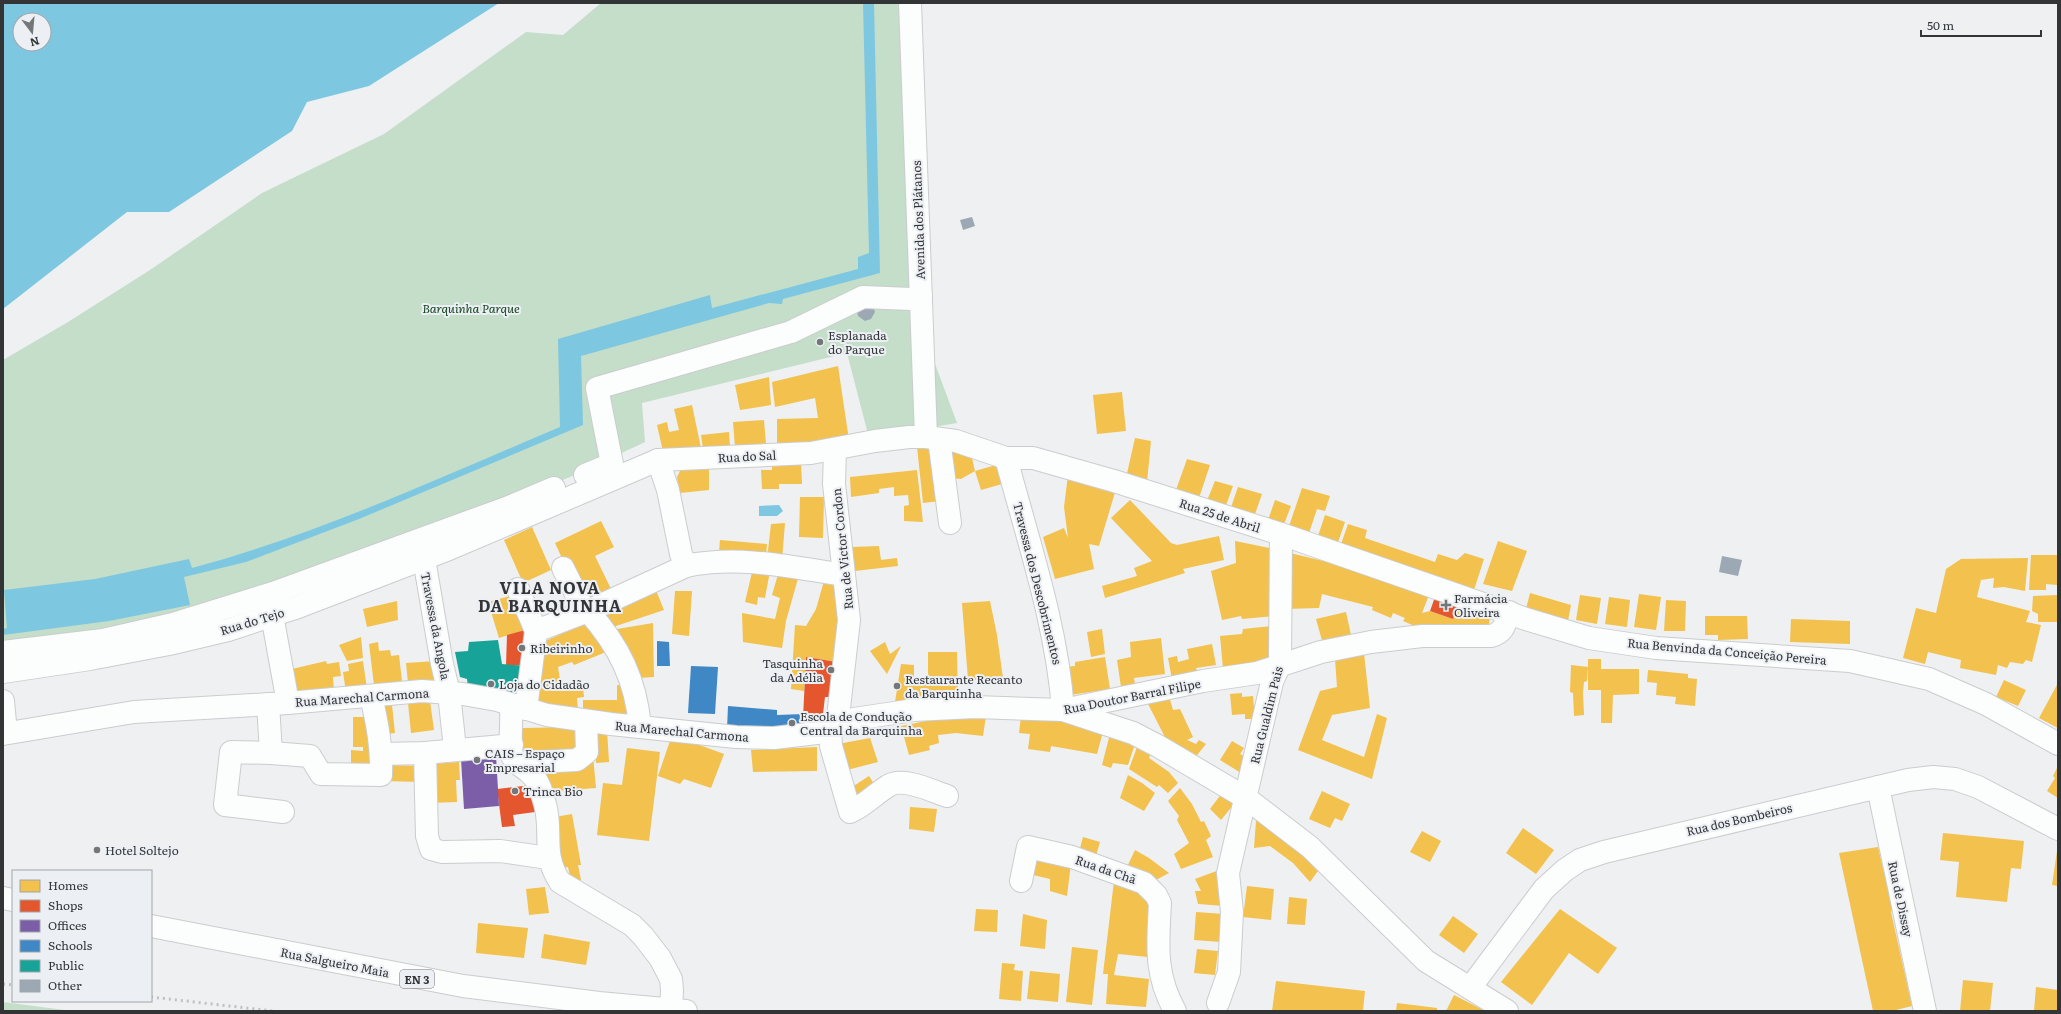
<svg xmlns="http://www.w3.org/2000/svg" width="2061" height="1014" font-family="Literata,serif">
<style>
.green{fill:#c4dec9}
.water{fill:#7ec7e1;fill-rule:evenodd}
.homes{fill:#f2c14e}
.shops{fill:#e4572e}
.offices{fill:#7b5ea7}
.schools{fill:#3f88c5}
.public{fill:#17a398}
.building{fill:#9ca9b4}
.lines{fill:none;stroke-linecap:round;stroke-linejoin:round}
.minor-casing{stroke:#cbccce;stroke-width:24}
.major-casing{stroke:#cbccce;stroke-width:24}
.minor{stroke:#fcfdfd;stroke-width:22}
.major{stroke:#fcfdfd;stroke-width:22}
.rail{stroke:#c0c0c2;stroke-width:3;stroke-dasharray:2 4;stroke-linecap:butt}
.poi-dot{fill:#747678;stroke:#ecf0f4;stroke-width:1.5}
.labels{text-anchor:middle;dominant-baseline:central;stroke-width:4;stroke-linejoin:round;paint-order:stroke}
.shield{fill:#ecf0f4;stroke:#6a6c6f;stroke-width:1}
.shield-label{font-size:11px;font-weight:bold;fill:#333436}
.street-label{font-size:12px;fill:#333436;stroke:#ecf0f4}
.park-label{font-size:12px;font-style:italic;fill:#13451f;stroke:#ecf0f4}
.poi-label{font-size:12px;fill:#333436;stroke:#ecf0f4;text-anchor:start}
.district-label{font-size:16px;font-weight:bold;letter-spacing:1px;fill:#333436;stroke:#ecf0f4}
</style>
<rect width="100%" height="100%" fill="#eef0f2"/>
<g class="green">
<path d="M601,3h301l9,296 46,124 -88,15 -22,-85 -205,50 3,39 -68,32 -233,98 -341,89v-301l65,-38 82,-52 112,-77 122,-59 142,-102 37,3z"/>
<path d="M3,1002l69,9h-69z"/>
</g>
<g class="water">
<path d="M3,3h496l-130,83 -62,16 -15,29 -123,81h-42l-124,97zM20,20h24v24h-24z"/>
<path d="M863,3h11l6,270 -97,26 -1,5 -13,-1 -188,53 2,69 -224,94 -113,43 -62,15 6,28 -81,16 -106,14v-6l4,-1 -3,-38 91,-11 94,-20 3,9c127,-34 247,-90 368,-141l-2,-88 152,-44 2,13 146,-39v-12l11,-4z"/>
<path d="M779,505l4,6 -6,5h-18v-10z"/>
</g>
<g class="homes">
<path d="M838,366l11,74 -72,6v-27l41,-1 -3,-20 -40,9 -3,-25z"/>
<path d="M769,377l2,28 -31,5 -5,-25z"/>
<path d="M1122,392l4,39 -29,3 -4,-39z"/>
<path d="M692,405l9,43 -37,8 -7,-31 10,-3 2,10 10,-2 -5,-21z"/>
<path d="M764,420l2,24 -31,3 -2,-25z"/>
<path d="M729,432l1,15 -27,2 -2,-14z"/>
<path d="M1135,438l16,3 -4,41 -21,-4z"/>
<path d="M933,445l7,56 -17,2 -6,-56z"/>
<path d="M944,448l26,1 5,22 -14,8 -13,-1z"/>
<path d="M1187,459l23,6 -11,33 -23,-8z"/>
<path d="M801,462l1,22h-23v5h-17l-1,-19h11v-7z"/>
<path d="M1003,463l6,19 -28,8 -6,-19z"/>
<path d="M709,467v23l-29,3 -3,-16 3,-6z"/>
<path d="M917,470l6,52 -19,-1v-15l5,-1 -1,-10 -14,1v-9l-15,2v4l-28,4 -1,-20z"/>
<path d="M1068,475l48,14 -17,57 -10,-2 5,25 -39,10 -12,-42 21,-9 4,10 -4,-31z"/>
<path d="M1215,481l18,5 -8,22 -19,-5z"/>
<path d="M1238,487l24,7 -8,23 -24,-7z"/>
<path d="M1302,488l28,8 -5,15 -8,-2 -9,27 -20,-7z"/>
<path d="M800,497h24l-1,41 -24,-1z"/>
<path d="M1130,500l41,43 6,2 42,-9 5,24 -41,9 2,4 -80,25 -3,-12 35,-10 -3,-8 18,-7 -41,-43z"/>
<path d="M1275,500l16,6 -8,21 -16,-4z"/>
<path d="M1325,515l20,7 -8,23 -20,-6z"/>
<path d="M601,521l13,26 -19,9 18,37 -29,13 -29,-63z"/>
<path d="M785,523l-3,37 -15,-1 4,-35z"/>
<path d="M1348,524l19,6 -2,8 70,24 3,-8 19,6 8,-7 19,6 -11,34 -133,-46z"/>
<path d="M532,527l19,43 -28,13 -19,-43z"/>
<path d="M720,540l47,4 -1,12 -47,-4z"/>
<path d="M1235,541l39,8v67l-32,3 -1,-3 -19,4 -11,-49 25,-8z"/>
<path d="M1498,541l29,10 -15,40 -29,-7z"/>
<path d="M879,546l2,14 16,-2 1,8 -43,5 -3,-24z"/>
<path d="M1290,553l54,13 85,29 -7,18 8,-2 23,8 5,-13 32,11 -2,14 -71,-4 -14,-6 2,-3 -12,-5 -2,5 -19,-8 1,-3 -51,-13 -3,14 -34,1z"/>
<path d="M2031,555h26v30l-11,-1v6h-17z"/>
<path d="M2028,558l-3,33 -21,-4 -11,1 1,-10 -13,2 -4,17 53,14 -4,11 15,3 -9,37 -6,-2 -3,4 -13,-2 -3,6 -9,-3 -2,10 -36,-7 1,-8 -33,-8 -3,12 -22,-6 13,-50 20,5 10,-44 15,-10z"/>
<path d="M753,568l17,3 -5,27 -7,-1 -1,8 -12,-3z"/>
<path d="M779,571l20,4 -13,46 -4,27 -39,-6 -1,-29 33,6 5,-21 -8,-3z"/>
<path d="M824,581l21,4 -8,77 -31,-5 -2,34 -13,-2 4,-64 11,1 10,-17z"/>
<path d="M655,588l9,22 -54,18 -10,-16z"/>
<path d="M675,591h17l-3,45 -17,-2z"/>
<path d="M1530,593l41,12 -3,16 -42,-12z"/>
<path d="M1639,594l22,3 -5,33 -22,-3z"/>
<path d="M514,595l11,35 -26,8 -11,-36z"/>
<path d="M1580,595l21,3 -4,26 -21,-4z"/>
<path d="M2058,595v27h-20v-8l-6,-3 1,-15z"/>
<path d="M1609,597l21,3 -3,27 -22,-3z"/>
<path d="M1666,600l20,1 -1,30h-21z"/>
<path d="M397,601l1,19 -31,7 -4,-18z"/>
<path d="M990,601l7,34 6,43 -35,2 -6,-77z"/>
<path d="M1346,612l5,23 -28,9 -7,-25z"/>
<path d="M1705,616h42l1,23 -30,1v-5h-13z"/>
<path d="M1791,619l59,2v23l-60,-2z"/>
<path d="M591,621l20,29 -37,15 -2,-3 -14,5 3,19 22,1 1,10 -7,1 1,13 -41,-3 6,-66z"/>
<path d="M653,623l1,54 -17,1 -20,-49z"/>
<path d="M1272,626l-1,39 -48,4 -3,-33 22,-2 1,-5z"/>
<path d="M1102,629l3,25 -14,3 -4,-25z"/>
<path d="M361,637l2,21 -16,3 -8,-16z"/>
<path d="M1161,638l4,36 -31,4 1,6 -14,3 -4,-27 14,-3 -1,-15z"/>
<path d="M378,642l1,9 11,-1 1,6 8,-1 3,26 -28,4 -5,-41z"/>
<path d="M885,642l5,12 11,-8 -14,28 -17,-23z"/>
<path d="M1212,644l4,21 -20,3 1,3 -25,8 -4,-21 9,-2 1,6 11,-3 -2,-10z"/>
<path d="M928,652h29l1,49 -63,1 6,-38 13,1v13l14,1z"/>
<path d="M1364,653l6,55 -38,7 -10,25 42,17 13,-43 10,4 -15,61 -74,-29 22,-59 17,-4 -2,-28z"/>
<path d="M1105,657l5,32 -40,6 -5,-28 10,-1v-4z"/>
<path d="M1588,659h13v10h38v25l-26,1 -1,28h-11v-33h-13z"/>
<path d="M326,661l1,3 12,-2 2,14 -8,1 1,15 -37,5 -5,-28z"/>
<path d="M363,661l4,28 -21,3 -3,-20 6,-1 -1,-7z"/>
<path d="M436,661l1,21 -29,1 -2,-20z"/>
<path d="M1571,665l17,2 -1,14 -3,1 -1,11 1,22 -10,1 -1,-23 -3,-1z"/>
<path d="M1648,670l40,4v4l9,1 -2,27 -20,-2 1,-7 -20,-2 1,-12 -10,-1z"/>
<path d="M2004,680l22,10 -8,16 -22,-9z"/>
<path d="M2058,683v45l-19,-10z"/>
<path d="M617,685l14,1 -1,36 -47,-4v-18h34z"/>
<path d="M1242,693v4l11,-1 2,23h-10v-5l-13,1 -2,-21z"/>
<path d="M1169,696l4,14 7,-1 13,28 -6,3 9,4 3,-4 7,4 -12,15 -27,-18 -20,-39z"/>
<path d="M430,701l4,29 -23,3 -3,-30z"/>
<path d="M392,705l3,28 -15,2 -3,-28z"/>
<path d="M823,714l1,13h-16l-5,-9z"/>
<path d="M986,716l-3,20 -27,-3 -18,2 1,8 -10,3 1,4 -21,5 -8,-29 35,-7z"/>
<path d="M1021,716l48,5 35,7 -7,26 -46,-8 -1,6 -22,-3 2,-15 -11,-1z"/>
<path d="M353,717h18l5,49 -25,-1v-15l12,1v-4h-10z"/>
<path d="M581,727l1,29 -60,5v-33z"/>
<path d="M607,730l2,32 -13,1 -2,-32z"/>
<path d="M1111,730l26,8 -9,27 -15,-2 -2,5 -9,-3z"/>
<path d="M672,735l52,19 -13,34 -27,-9 -4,5 -22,-8z"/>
<path d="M870,738l8,24 -31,8 -9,-26z"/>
<path d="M1140,739l13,9 -4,10 20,14 9,11 -10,10 -9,-8 -2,2 -28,-18z"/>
<path d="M1232,741l12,7 -4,6 10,5 -9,14 -21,-13z"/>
<path d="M817,747v24l-64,1 -2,-22z"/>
<path d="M627,748l33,4 -11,89 -52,-6 6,-52 19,2z"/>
<path d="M593,756l3,32 -52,4 -2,-26z"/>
<path d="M459,762l1,18h-4l1,22 -27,1 -1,-39z"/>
<path d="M384,765l37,1v16l-37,-1z"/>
<path d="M2058,766v32l-11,-7 8,-13 -2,-2z"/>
<path d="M1128,775l14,8 13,10 -11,18 -24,-13z"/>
<path d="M869,776l9,14 -20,13 -9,-14z"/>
<path d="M1180,788l12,16 9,18 3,-1 7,15 -5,4 7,17 -32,12 -7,-15 15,-11 -12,-23 2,-4 -11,-15z"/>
<path d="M1225,789l13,10 -17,21 -11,-11z"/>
<path d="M1322,791l28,13 -8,17 -7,-3 -5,10 -21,-9z"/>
<path d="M910,807l27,2 -3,23 -25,-3z"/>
<path d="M572,814l9,51h-3l3,15 -10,2 -3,-15 -10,1 -9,-50z"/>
<path d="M1260,817l63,47 -13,18 -17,-19 -23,-17 -16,2 2,-27z"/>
<path d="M1523,828l31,22 -18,24 -30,-21z"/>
<path d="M1422,831l19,10 -11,21 -20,-10z"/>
<path d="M1943,833l81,8 -3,28 -10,-1 -4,34 -51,-5 3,-35 -19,-2z"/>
<path d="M1083,837l17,5 -4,14 -17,-4z"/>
<path d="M1878,847l11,47 2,1 2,13 -2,4 21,94 -20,5h-19l-34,-158z"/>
<path d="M1135,850l14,8 20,15 -15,8 -14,-12 -12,-4z"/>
<path d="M1038,851l33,12 -4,33 -17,-5v-12l-17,-4z"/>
<path d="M2057,851h1v35l-6,-1z"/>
<path d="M1222,869l2,37 -26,-2 -3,-13h6l-6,-12z"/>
<path d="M1114,881l32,9 8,14 -6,53 -30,-3 -4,21 35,4 -3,28 -40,-3 2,-30h-5z"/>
<path d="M1247,886l27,3 -3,31 -28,-3z"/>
<path d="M545,887l4,26 -20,2 -3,-26z"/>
<path d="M1289,897l18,2 -2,26 -18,-1z"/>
<path d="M976,909l22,1 -1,22 -23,-1z"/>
<path d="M1560,909l57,39 -19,26 -29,-21 -37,52 -31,-23z"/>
<path d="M1196,912l28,2 -3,28 -27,-2z"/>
<path d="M1023,914l24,6 -2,29 -25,-3z"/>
<path d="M1453,916l25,18 -14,19 -25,-18z"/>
<path d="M478,923l50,5 -4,30 -48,-5z"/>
<path d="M544,934l46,8 -4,23 -45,-7z"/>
<path d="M1072,947l26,3 -6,55 -26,-3z"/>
<path d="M1197,949l21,2 -3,24 -21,-2z"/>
<path d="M1002,963l13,1 -1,6 9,1 -2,30 -22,-2z"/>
<path d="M1030,971l30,3 -2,28 -31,-3z"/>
<path d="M1963,980l30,3 -3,28h-30z"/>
<path d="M1276,981l89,10 -2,20h-91z"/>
<path d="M2036,987l22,3v21h-24z"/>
<path d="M1454,995l31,16h-39z"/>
<path d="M1397,1003l40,5v3h-41z"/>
</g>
<g class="shops">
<path d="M1435,597l23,9 -5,13 -23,-8z"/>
<path d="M525,630v36l-19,-1 1,-30z"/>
<path d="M806,657l31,5 -4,35h-8l-2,17 -20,4z"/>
<path d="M532,785l3,27 -22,3 2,11 -13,1 -5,-38z"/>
</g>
<path class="offices" d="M496,756l3,50 -35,3 -3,-50z"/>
<g class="schools">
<path d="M657,641l12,1 1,24h-13z"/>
<path d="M691,666l27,1 -3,47 -27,-1z"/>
<path d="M728,706l49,4v5l26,-1v4l5,9 -81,2z"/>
</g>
<path class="public" d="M498,640l4,24 23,2 -3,27 -54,-5 -1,-9 -7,-2 -5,-25 13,-1 1,-9z"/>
<g class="building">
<path d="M972,217l3,9 -12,4 -3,-10z"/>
<path d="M873,306l2,6 -4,7 -6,2 -7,-5 -1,-6z"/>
<path d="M1722,556l20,4 -4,16 -19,-4z"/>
</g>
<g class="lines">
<g class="minor-casing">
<g id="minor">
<path d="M910,3l16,434"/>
<path d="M939,439l11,84"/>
<path d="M835,449l-1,35 15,136 -12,106"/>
<path d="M1006,458c22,83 51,167 57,252l70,23 25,13 88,52 64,49 116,114 81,50"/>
<path d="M658,460l10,30 13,64 5,12"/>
<path d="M585,475l27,-11 -15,-76 194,-56 72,-35 48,2 10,-3"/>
<path d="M424,559l18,105 7,29 6,56"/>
<path d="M563,568l22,44"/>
<path d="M518,589l18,42 -10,78"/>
<path d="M588,611c31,35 48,69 52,116"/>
<path d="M272,615l16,88"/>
<path d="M536,631l52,-20 98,-45c53,-11 105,1 158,9"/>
<path d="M3,652l100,-12 70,-16 100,-31 236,-86 45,-19"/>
<path d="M3,672l87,-13 79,-15 59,-14 70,-23 151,-58 209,-89 153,-7 64,-12 34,-4h17l30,4 50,17h27l81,23 167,53 245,85 63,19 67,10 194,13 79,18 57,25 72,40"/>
<path d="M3,701l3,32"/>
<path d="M268,704l3,49 -40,-1 -6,53 58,7"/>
<path d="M515,705l-4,6c1,13 -2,31 1,44 3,10 13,12 19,19 9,8 11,20 14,30 8,29 -4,49 15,78l72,43 11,11 17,22 11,21 1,11 -1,20"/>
<path d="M830,728l1,18 19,66c14,-6 25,-18 38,-26 14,-10 44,5 59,10"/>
<path d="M3,734l131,-22 154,-9 134,-12 41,3 34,6 50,15 64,9 125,13 38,1 43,-5 37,-14 60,-9 61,-3 88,3 140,-29 54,-8 64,-21 50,-10 51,-6h69c13,-3 14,-12 18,-24"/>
<path d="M271,753l39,3 11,18 60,1c1,-28 -4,-53 -10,-79"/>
<path d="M425,753l2,83 4,13 11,3 58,-1 48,7"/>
<path d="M382,754l43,-1 87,-8"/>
<path d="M517,763l60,-3 10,-8 -1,-31"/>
<path d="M1878,787l47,224"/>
<path d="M1021,881l7,-34 44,10 72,26 12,12 4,8c-2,41 -6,70 15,108"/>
<path d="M1470,988l74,-99 21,-19 15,-10 24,-8 304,-72 25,-3 22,2 23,8 80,42"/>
<path d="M1218,1003l11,-31 3,-60 -4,-39 44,-191 8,-18 1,-130"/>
</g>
</g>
<g class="major-casing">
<g id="major">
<path d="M3,898l10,2"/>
<path d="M151,926l312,60 136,17 87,8"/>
</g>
</g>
<use href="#minor" class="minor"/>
<use href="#major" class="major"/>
<g class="rail">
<path d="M3,984l10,1"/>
<path d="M151,997l122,14"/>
</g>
</g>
<g class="poi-dot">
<circle cx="820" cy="342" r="4"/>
<path d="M1444 599h4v4h4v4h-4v4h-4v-4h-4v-4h4z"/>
<circle cx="522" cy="648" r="4"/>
<circle cx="831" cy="670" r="4"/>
<circle cx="491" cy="684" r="4"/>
<circle cx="897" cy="686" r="4"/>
<circle cx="792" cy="723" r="4"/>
<circle cx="477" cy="760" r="4"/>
<circle cx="515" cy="791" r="4"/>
<circle cx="97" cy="850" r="4"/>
</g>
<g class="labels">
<rect class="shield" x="400" y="970" width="34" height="18" rx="3"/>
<g class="shield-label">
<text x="417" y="979">EN 3</text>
</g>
<g class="street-label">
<text transform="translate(918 220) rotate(-92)">Avenida dos Plátanos</text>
<text transform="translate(747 456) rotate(-3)">Rua do Sal</text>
<text transform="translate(1220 515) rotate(18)">Rua 25 de Abril</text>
<text transform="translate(842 549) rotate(-96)">Rua de Victor Cordon</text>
<text transform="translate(1038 583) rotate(76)">Travessa dos Descobrimentos</text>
<text transform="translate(252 621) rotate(-17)">Rua do Tejo</text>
<text transform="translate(436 626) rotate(79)">Travessa da Angola</text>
<text transform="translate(1727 651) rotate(5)">Rua Benvinda da Conceição Pereira</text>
<text transform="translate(1132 696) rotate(-11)">Rua Doutor Barral Filipe</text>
<text transform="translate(362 697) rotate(-4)">Rua Marechal Carmona</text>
<text transform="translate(1266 715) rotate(-76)">Rua Gualdim Pais</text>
<text transform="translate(682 731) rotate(5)">Rua Marechal Carmona</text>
<text transform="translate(1739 819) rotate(-13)">Rua dos Bombeiros</text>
<text transform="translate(1106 869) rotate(19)">Rua da Chã</text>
<text transform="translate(1901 899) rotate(78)">Rua de Dissay</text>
<text transform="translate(335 962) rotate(11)">Rua Salgueiro Maia</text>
</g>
<g class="park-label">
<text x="471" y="308">Barquinha Parque</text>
</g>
<g class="poi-label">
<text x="828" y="335">Esplanada<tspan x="828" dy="14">do Parque</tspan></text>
<text x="1454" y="598">Farmácia<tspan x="1454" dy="14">Oliveira</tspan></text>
<text x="530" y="648">Ribeirinho</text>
<text x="823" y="663" text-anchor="end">Tasquinha<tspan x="823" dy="14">da Adélia</tspan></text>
<text x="905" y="679">Restaurante Recanto<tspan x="905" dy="14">da Barquinha</tspan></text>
<text x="499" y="684">Loja do Cidadão</text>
<text x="800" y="716">Escola de Condução<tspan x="800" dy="14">Central da Barquinha</tspan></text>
<text x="485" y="753">CAIS – Espaço<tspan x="485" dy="14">Empresarial</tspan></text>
<text x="523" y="791">Trinca Bio</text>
<text x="105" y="850">Hotel Soltejo</text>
</g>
<g class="district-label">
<text x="550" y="587">VILA NOVA<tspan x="550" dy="18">DA BARQUINHA</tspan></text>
</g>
</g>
<rect width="2061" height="1014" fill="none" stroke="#333436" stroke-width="8"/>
<rect x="12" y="870" width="140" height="132" fill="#ecf0f4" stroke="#a2a5a8"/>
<rect x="20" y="880" width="20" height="12" fill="#f2c14e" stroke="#a2a5a8"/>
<text x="48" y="890" font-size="12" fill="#333436">Homes</text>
<rect x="20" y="900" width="20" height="12" fill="#e4572e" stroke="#a2a5a8"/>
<text x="48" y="910" font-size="12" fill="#333436">Shops</text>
<rect x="20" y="920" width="20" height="12" fill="#7b5ea7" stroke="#a2a5a8"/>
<text x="48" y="930" font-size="12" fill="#333436">Offices</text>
<rect x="20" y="940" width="20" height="12" fill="#3f88c5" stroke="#a2a5a8"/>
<text x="48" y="950" font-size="12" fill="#333436">Schools</text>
<rect x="20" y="960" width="20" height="12" fill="#17a398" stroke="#a2a5a8"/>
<text x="48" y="970" font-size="12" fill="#333436">Public</text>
<rect x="20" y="980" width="20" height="12" fill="#9ca9b4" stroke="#a2a5a8"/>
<text x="48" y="990" font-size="12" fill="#333436">Other</text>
<g transform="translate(32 32) rotate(164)"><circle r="19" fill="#ecf0f4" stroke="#a2a5a8"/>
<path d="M0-3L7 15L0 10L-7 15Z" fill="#747678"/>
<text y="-6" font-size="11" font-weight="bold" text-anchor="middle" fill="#333436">N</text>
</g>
<path d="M1921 30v6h120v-6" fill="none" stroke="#333436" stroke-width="2"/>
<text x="1927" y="30" font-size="12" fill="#333436" stroke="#ecf0f4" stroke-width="3" paint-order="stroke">50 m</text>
</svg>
